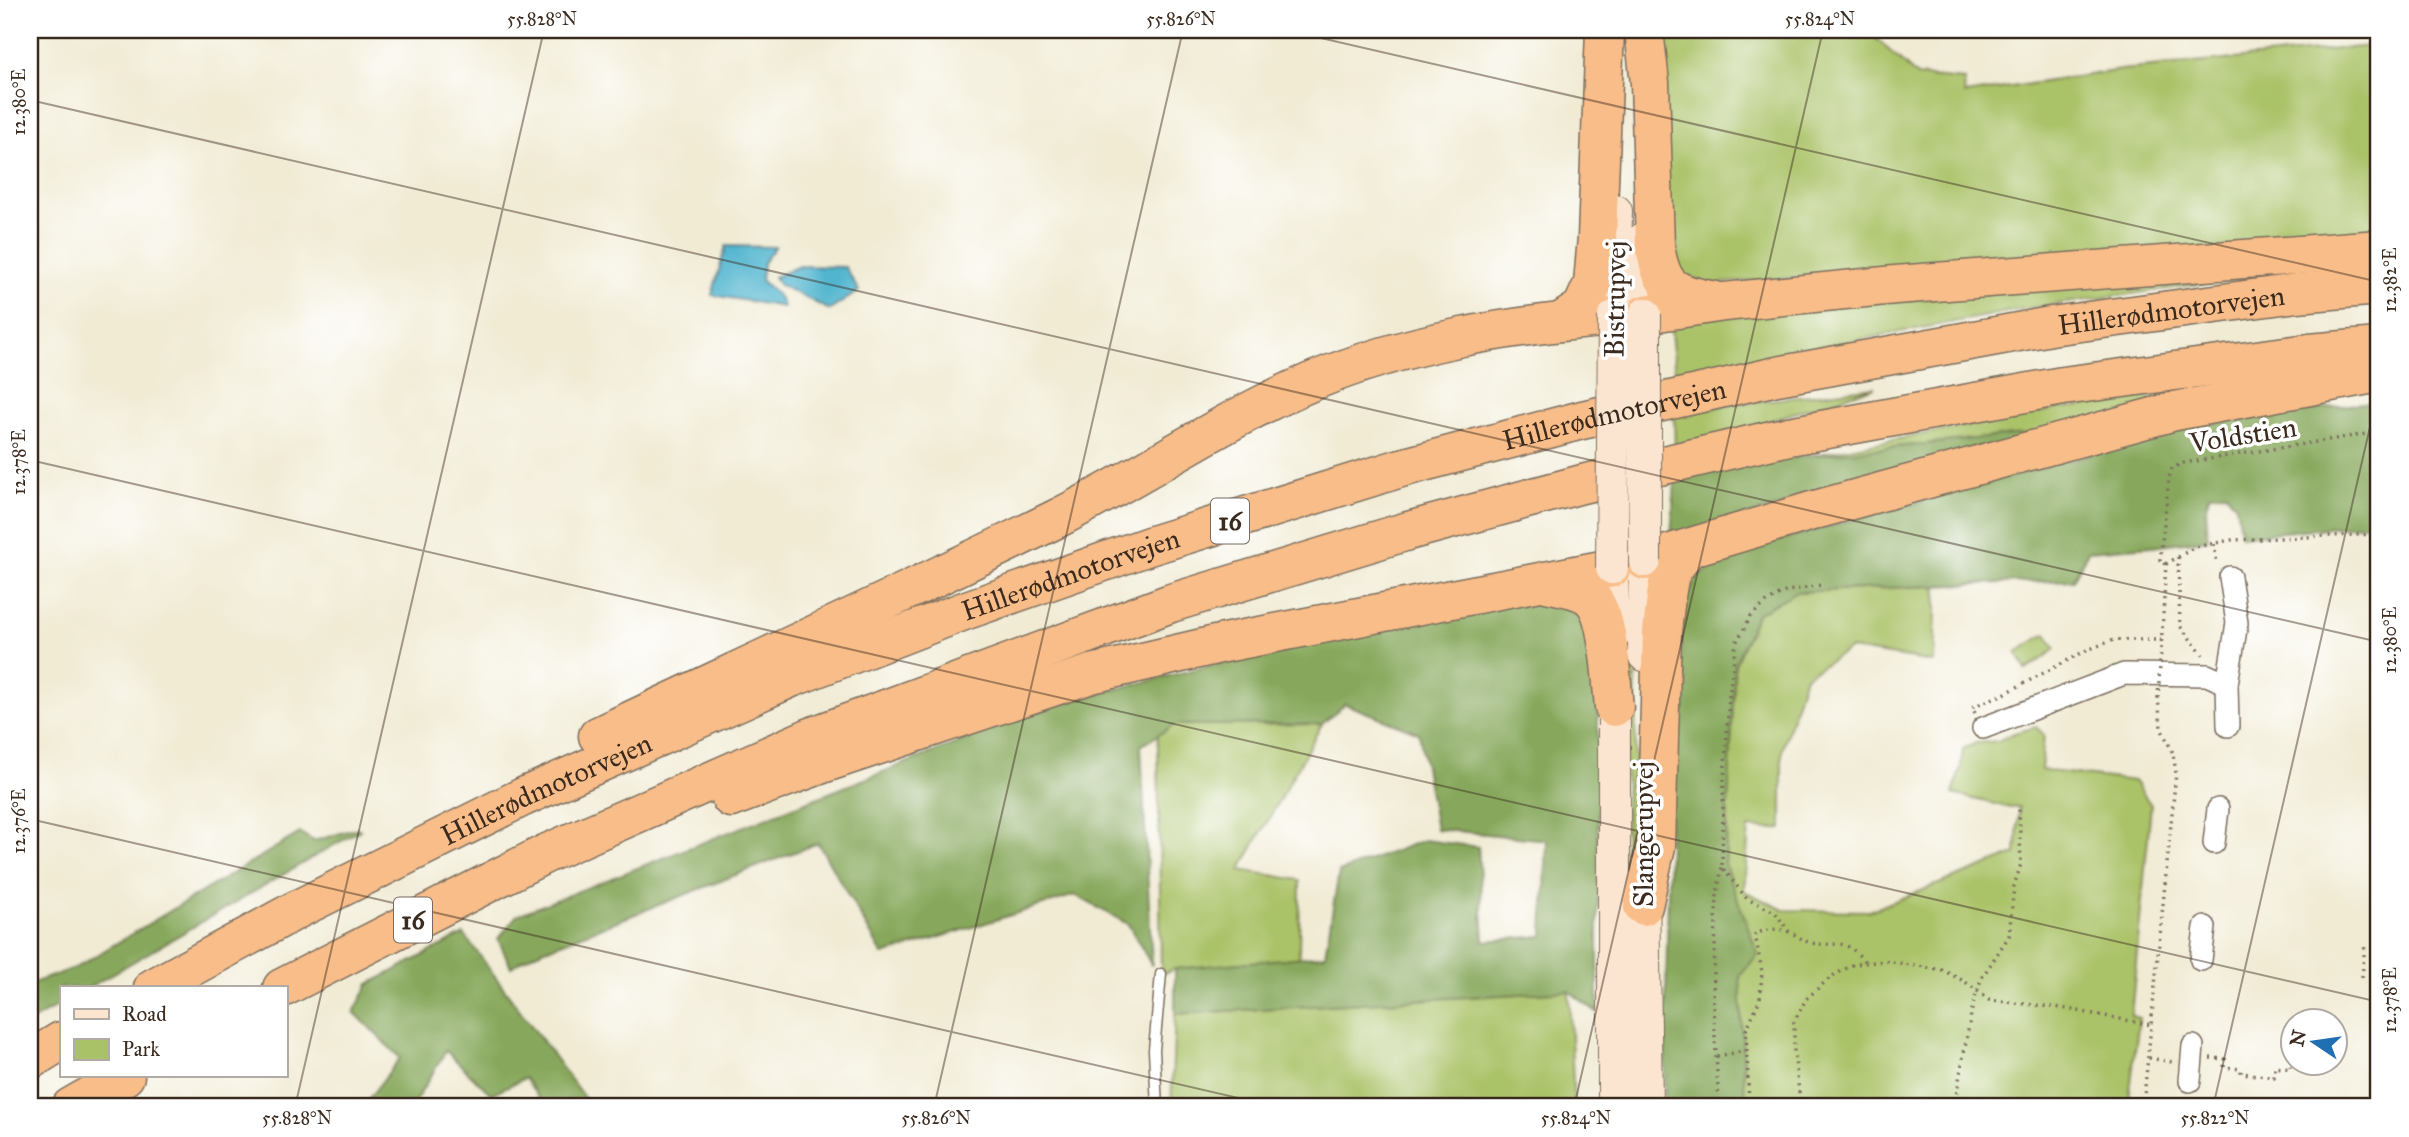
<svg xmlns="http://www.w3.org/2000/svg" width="2409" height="1137" font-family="'IM FELL Great Primer',serif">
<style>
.green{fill:#aac267;stroke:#727642;stroke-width:2}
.forest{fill:#87a85c;stroke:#61693d;stroke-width:2}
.water{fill:#51b5cf;stroke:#467076;stroke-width:2}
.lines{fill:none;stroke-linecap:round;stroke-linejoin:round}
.service-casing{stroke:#7b6e5e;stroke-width:13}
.minor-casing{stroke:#7b6e5e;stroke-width:24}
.secondary-casing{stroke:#7b6e5e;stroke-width:34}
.motorway-casing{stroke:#7b6e5e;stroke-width:41}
.path{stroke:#7b6e5e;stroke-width:3.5;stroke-dasharray:2 5;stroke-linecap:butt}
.service{stroke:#fff;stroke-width:10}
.minor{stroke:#fff;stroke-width:21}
.secondary{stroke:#fce5d0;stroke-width:32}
.motorway{stroke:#f8bd89;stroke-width:38}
.secondary-bridge-casing{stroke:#7b6e5e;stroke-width:34;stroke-linecap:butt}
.path-bridge{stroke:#7b6e5e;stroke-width:3.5;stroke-dasharray:2 5;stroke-linecap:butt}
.secondary-bridge{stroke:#fce5d0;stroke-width:32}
.ticks{fill:none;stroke:#3b2a1e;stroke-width:2;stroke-opacity:0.45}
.labels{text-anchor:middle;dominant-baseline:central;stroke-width:7;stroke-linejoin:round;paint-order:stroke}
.shield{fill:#fff;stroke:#766a62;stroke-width:2}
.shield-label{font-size:26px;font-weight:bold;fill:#3b2a1e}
.street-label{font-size:28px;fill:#3b2a1e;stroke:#fff}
.neatline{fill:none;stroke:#3b2a1e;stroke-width:2.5}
.ticks-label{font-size:18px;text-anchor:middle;fill:#3b2a1e}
</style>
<rect width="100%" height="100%" fill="#fff"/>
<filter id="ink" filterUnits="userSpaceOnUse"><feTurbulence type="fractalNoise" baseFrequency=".0143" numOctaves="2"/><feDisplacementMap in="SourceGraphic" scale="14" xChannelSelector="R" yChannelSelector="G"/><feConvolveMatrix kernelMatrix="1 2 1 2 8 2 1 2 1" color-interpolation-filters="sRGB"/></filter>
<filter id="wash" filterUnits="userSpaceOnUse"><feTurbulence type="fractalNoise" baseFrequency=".00686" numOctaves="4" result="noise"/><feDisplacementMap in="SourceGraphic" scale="28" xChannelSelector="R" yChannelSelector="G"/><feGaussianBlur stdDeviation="1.57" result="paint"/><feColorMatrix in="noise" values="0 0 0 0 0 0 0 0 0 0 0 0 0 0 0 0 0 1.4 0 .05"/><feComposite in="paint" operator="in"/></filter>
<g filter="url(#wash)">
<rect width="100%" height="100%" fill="#f1ebd4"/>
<g class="green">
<path d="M1656,30h214l-1,2 48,44 47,4 1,14 156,-24 258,-25v191l-684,49 -30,-26z"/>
<path d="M2379,260l-350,48 -354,66 -5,-54z"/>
<path d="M2256,384l-193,46 -255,26 248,-47z"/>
<path d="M1875,387l-200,64 -1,-39z"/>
<path d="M1626,576l10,4 -2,527h-9z"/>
<path d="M1937,586l-3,76 -84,-13 -45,27 -23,74v79l-33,-1 -5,63 40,19 85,1 147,-57 3,-47 -8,1 -58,-14 8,-27 2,-18 13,-6 22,-2 16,-8 22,-6 8,8 -3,35 93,11 17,24 -20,211 8,2 -11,89h-383l-5,-131 -15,-111 10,-201 22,-50 38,-22z"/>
<path d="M2046,634l10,15 -30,21 -9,-18z"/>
<path d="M1322,724l-82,146 60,10 -1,78 -124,11 -14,5 -3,-239 16,-10z"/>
<path d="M1569,991l5,116h-403l4,-93z"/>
</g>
<g class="forest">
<path d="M2379,401v122l-138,13 -5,-31 -10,-12 -17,1 -3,15 2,30 -56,7 -64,5 -15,29 -278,12 -38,22 -22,50 -10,201 33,89 -18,22 5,131h-81l9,-484 24,-46 40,-25 451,-125z"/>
<path d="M2063,430l-392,106 5,-67z"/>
<path d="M1545,595l29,6 24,30v382l-29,-22 -394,23v-45l150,-14 14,-83 85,-32 54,7 6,94 59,-5 4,-96 -111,-11 -17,-96 -74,-29 -23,20 -148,1 -33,21 11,220 -24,-42 -53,-29 -192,60 -65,-112 -283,110 -24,14 -13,-28 19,-24 537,-210 232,-59z"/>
<path d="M358,828l2,2 -272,158h-27v16l-31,18v-38l45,-16 225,-135 14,8z"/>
<path d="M464,934l127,173h-46l-20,-29 -34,16 -45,-43 -34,56h-50l38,-49 -46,-46 15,-28z"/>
</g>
<g class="water">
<path d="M726,246l49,1 -12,16 -2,17 18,17 4,10 -71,-12z"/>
<path d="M799,266l46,1 14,24 -29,19 -50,-25 -6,-8z"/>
</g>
</g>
<g filter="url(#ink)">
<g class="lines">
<g class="service-casing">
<path id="service" d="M1157,1107l-3,-57 7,-76"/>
</g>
<g class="minor-casing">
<g id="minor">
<path d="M2228,726l-1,-42 10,-61 -7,-46"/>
<path d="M1983,728l141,-54 83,1 20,9"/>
<path d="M2214,843l4,-34"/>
<path d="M2201,960l4,-33"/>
<path d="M2190,1081l3,-35"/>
</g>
</g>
<g class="secondary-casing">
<g id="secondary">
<path d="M1616,211l-2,106 31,-3 -1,-76"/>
<path d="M1613,637l-1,-69 33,-7 -1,94"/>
<path d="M1614,685v422"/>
<path d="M1643,882l3,225"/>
</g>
</g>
<g class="motorway-casing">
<g id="motorway">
<path d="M1644,30l6,53 5,163c7,44 18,47 60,55"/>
<path d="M1645,314l79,-12 171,-17 484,-36"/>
<path d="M1562,321l20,-13 11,-24 4,-47 8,-207"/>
<path d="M1645,561l170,-51 360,-99 204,-38"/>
<path d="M1542,582c15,4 35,5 47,14 21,16 22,85 25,111"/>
<path d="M598,736c153,-72 306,-142 458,-217 86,-43 166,-99 255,-137 95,-40 200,-57 303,-65"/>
<path d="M731,798l94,-35 266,-89 133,-31 388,-75"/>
<path d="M1643,906l13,-60 6,-214 4,-36 4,-23 17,-23"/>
<path id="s1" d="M153,988l145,-79 225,-112 268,-119 173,-67 185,-65 252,-78 181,-48 195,-44 274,-50 246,-33 82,-7"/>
<path d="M282,988l263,-134 268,-118 358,-133 237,-72 174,-47 207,-48 274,-50 246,-33 70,-6"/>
<path d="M30,1060l31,-19"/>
<path d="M71,1107l54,-31"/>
</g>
</g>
<g class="path">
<path d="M2214,544l3,20"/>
<path d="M2178,557l2,69 23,29"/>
<path d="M2166,564l-6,-4 9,-82 3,-10 12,-5 195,-31"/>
<path d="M2166,564l29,-17 36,-7 148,-6"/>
<path d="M2161,649l5,-85"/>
<path d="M1975,713l-3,-6 32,-13 83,-44 27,-10h47"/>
<path d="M2376,860l3,-32"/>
<path d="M1789,932l-14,-20 -28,-13 -25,-32 1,-68 6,-102 7,-54 15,-27 17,-15 19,-10 34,-6"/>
<path d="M2362,977l3,-33"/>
<path d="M1717,1056l28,-5"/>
<path d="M2149,1058l23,4"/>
<path d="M2210,1058l15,1 -1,8 17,2v4l33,4 1,-10 16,2 -1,-4 22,3v-4"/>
<path d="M1719,1107l-6,-106 4,-107 5,-27"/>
<path d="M1749,1107l-3,-77 14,-31 2,-27 -7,-38c14,-6 28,-7 42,2 5,3 9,6 15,7 29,5 30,-8 53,19"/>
<path d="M1801,1107l-7,-55v-30l12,-23 25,-22 23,-13 32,-3 56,9 22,11 25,19 73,8 90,17"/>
<path d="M1954,1107l18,-98 5,-17 4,-13 28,-43 5,-50 7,-22 -2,-57"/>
<path d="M2143,1107l33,-334 -3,-20 -12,-25 -3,-30"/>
</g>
<use href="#service" class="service"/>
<use href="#minor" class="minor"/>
<use href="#secondary" class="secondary"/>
<use href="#motorway" class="motorway"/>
<g class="secondary-bridge-casing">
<g id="secondary-bridge">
<path d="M1645,314v247"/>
<path d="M1612,568l2,-251"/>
</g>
</g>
<path class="path-bridge" d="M2158,698l3,-49"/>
<use href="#secondary-bridge" class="secondary-bridge"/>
</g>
</g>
<path class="ticks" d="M1286,30l1093,252M30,100l2349,542M30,460l2349,542M30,819l1247,288M295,1107l249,-1077M934,1107l249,-1077M1574,1107l249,-1077M2213,1107l166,-719"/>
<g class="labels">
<g class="shield">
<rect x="1211" y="498.5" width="38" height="45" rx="5"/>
<rect x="394" y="897.5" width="38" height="45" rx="5"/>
</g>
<g class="shield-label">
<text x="1230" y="521">16</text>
<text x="413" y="920">16</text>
</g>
<g class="street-label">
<text transform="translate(1615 299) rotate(-89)">Bistrupvej</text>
<text stroke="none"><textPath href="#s1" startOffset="2142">Hillerødmotorvejen</textPath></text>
<text stroke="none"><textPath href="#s1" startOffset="1575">Hillerødmotorvejen</textPath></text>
<text transform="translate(2243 435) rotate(-9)">Voldstien</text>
<text stroke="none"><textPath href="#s1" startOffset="1008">Hillerødmotorvejen</textPath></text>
<text stroke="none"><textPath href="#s1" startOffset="441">Hillerødmotorvejen</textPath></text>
<text transform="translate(1643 834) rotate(-90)">Slangerupvej</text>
</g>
</g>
<rect width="2409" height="1137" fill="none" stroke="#fff" stroke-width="77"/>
<rect x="60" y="986" width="228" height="91" fill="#ffffff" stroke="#b1aaa5" stroke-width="2"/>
<rect x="74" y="1009" width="35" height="10" fill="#fce5d0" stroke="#b1aaa5" stroke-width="2"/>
<text x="122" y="1021" font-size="21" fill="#3b2a1e">Road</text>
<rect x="74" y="1039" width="35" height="21" fill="#aac267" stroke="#b1aaa5" stroke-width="2"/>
<text x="122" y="1056" font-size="21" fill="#3b2a1e">Park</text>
<g transform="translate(2314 1042) rotate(283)"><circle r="33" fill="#ffffff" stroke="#b1aaa5" stroke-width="2"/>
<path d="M0-5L12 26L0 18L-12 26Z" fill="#1f6fb2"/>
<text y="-10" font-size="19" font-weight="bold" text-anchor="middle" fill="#3b2a1e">N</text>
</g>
<rect x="38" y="38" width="2332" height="1060" class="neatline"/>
<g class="ticks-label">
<text x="542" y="25">55.828°N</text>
<text x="1181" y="25">55.826°N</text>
<text x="1820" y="25">55.824°N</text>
<text transform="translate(19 102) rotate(-90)" y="6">12.380°E</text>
<text transform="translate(2390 280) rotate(-90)" y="6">12.382°E</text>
<text transform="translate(19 462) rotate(-90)" y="6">12.378°E</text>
<text transform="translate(2390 640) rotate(-90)" y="6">12.380°E</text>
<text transform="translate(19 821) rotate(-90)" y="6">12.376°E</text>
<text transform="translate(2390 1000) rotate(-90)" y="6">12.378°E</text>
<text x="297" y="1124">55.828°N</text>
<text x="936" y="1124">55.826°N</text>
<text x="1576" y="1124">55.824°N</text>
<text x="2215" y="1124">55.822°N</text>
</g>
</svg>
